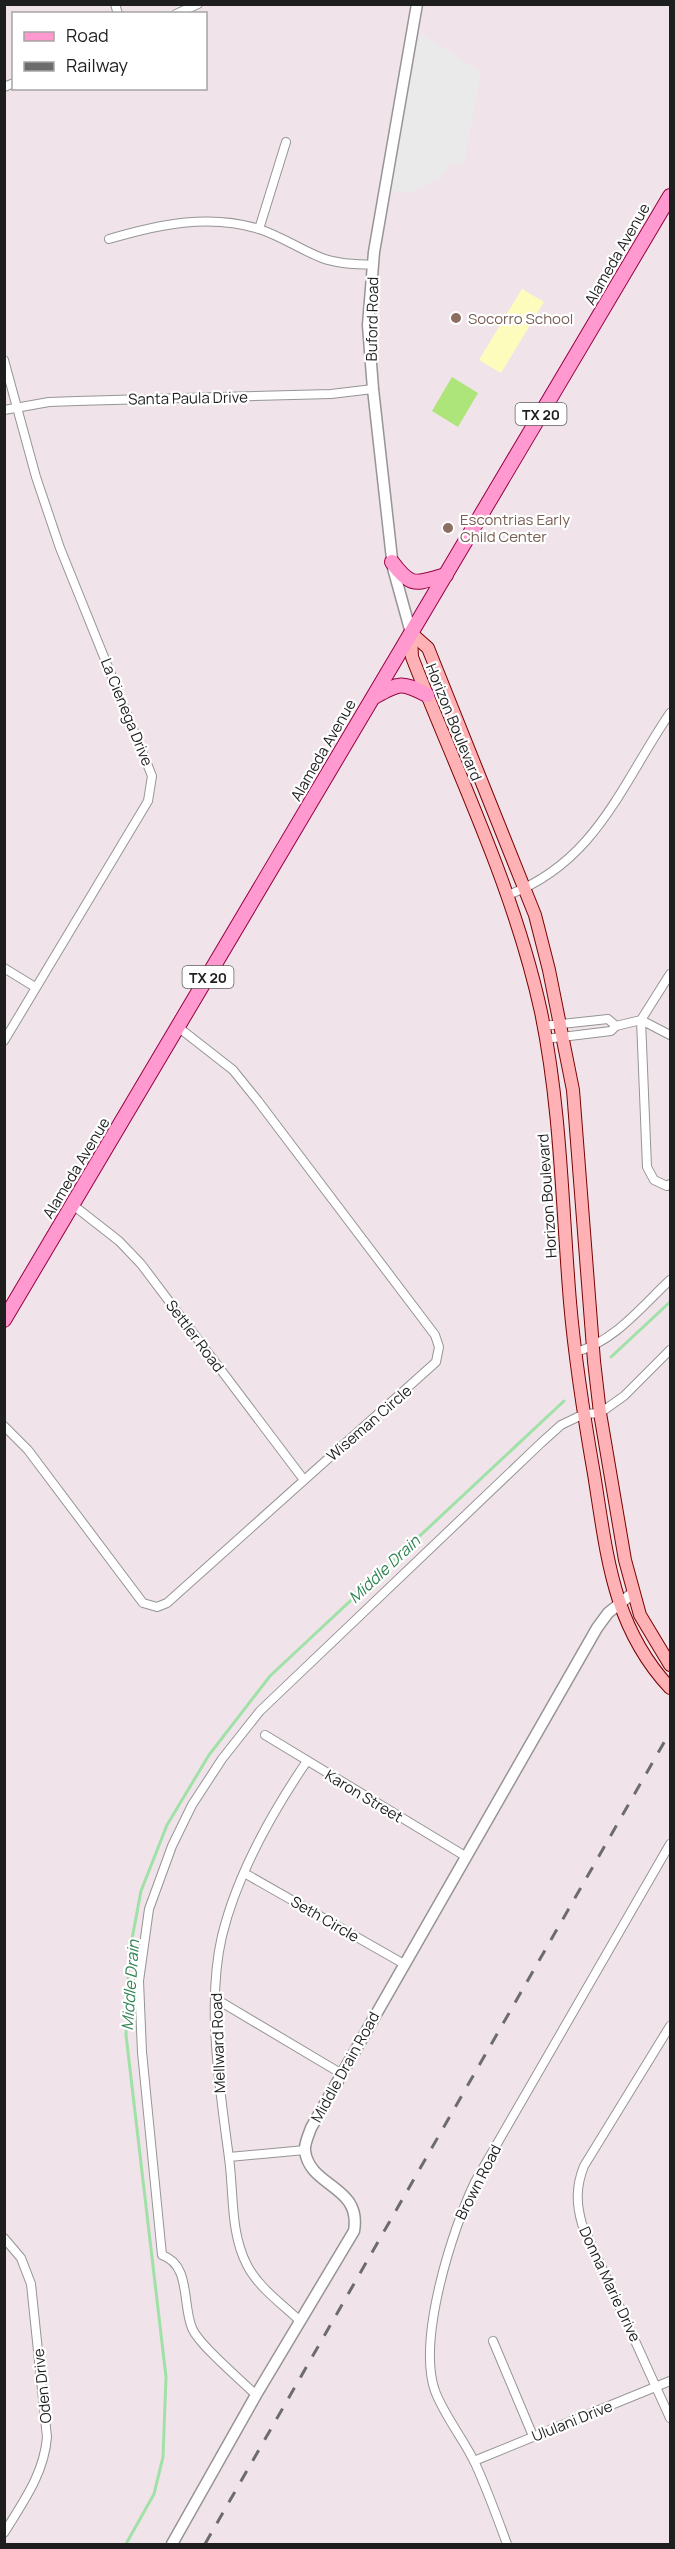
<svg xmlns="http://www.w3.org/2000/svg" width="675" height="2549" font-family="Manrope,sans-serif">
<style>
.park{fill:#fefcbc}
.pitch{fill:#aee57a}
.parking{fill:#eaeaea}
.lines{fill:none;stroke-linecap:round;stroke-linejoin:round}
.stream{stroke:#a0e1a8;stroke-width:3}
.minor-casing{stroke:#959595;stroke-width:10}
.tertiary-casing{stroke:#959595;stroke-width:13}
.secondary-casing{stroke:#7a0100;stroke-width:14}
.primary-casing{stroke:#980042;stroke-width:16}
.minor{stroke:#fff;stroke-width:8}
.tertiary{stroke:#fff;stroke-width:10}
.secondary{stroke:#feb2b6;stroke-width:12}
.primary{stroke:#ff99cf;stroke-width:14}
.rail{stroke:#6c6c6c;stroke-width:3;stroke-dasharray:12 12;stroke-linecap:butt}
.education-dot{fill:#8d6e63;stroke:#fff;stroke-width:2}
.labels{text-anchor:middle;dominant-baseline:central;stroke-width:4.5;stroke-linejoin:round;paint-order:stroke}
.shield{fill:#fff;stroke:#626262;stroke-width:1.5}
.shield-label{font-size:14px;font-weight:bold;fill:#1e1e1e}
.street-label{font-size:15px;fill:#1e1e1e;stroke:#fff}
.education-label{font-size:15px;fill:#785e54;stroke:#fff;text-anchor:start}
.water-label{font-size:16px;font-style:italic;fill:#338454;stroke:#fff}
</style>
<rect width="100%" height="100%" fill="#f0e3e9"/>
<path class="park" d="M522,289l22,13 -43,71 -22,-13z"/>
<path class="pitch" d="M452,377l26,16 -20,34 -26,-16z"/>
<path class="parking" d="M420,33l61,39 -17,93 -14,-1 -10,14 -28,14h-23z"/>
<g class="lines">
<g class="stream">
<path d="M611,1357l59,-55"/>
<path d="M126,2544l28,-50 9,-37 3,-80 -40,-342 3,-80 12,-64 26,-66 42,-70 61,-79 294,-275"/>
</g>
<g class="minor-casing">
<g id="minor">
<path d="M115,4l3,10"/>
<path d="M176,14l22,-10"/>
<path d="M4,87l10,-4"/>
<path d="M259,229l27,-87"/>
<path d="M109,239c48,-14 100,-26 150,-10 22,7 42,21 63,29 16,6 34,6 51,7"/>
<path d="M4,360l32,117 24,71 92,228 -4,25 -144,240"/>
<path d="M4,410l45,-8 28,-1 254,-7 42,-5"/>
<path d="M508,895c88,-33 113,-110 162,-182"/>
<path d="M4,968l31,19"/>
<path d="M543,1026l65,-7 8,7 -5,5 -66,8"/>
<path d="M616,1026l25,-6 29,-46"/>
<path d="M670,1035l-29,-15 6,147 7,13 13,6 3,-2"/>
<path d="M73,1205l46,36 22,23 163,216"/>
<path d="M576,1352c38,-10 66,-46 94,-72"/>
<path d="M4,1426l24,24 115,153 14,4 10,-4 269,-241 3,-15 -4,-12 -177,-234 -25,-31 -55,-43"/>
<path d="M265,1735l200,121"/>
<path d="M246,1874l158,90"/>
<path d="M216,1999l126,75"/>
<path d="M670,2026l-86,140c-8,20 -8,37 -2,58l88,194"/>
<path d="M229,2157l76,-7"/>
<path d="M4,2238l17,20 10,26 16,153c-3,37 -24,65 -43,96"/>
<path d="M300,2321c-18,-17 -42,-34 -53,-56 -17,-33 -13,-71 -18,-107 -9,-68 -23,-154 -7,-222 15,-62 49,-122 85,-175"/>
<path d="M493,2341l40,95"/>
<path d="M256,2395c-15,-15 -57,-50 -64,-67 -10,-24 -1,-63 -30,-73l-20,-203 -3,-71 10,-72 23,-63 20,-41 30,-46 38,-48 281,-268 20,-18 23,-11 16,-1 24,-17 46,-46"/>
<path d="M474,2461l196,-80"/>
<path d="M507,2544c-10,-27 -20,-55 -32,-81 -12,-25 -30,-46 -40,-72 -18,-51 17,-161 40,-209l195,-338"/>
</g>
</g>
<g class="tertiary-casing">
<g id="tertiary">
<path d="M411,633l-18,-65 -20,-179 -5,-64 6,-73 43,-248"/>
<path d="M172,2544l84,-149 98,-164c8,-46 -44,-43 -49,-80 -1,-7 4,-17 6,-23l286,-500 11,-15 25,-20"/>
</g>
</g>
<g class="secondary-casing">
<g id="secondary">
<path d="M411,633l1,24c46,118 102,231 129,355 20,96 21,194 29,290 5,58 14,115 24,172 13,80 18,152 76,214"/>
<path d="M411,633l17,15 107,267 14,55 24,120 21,271 6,52 25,147 15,55 30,50"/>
</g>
</g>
<g class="primary-casing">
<g id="primary">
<path d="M392,562c20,27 24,21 54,13"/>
<path d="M374,697c25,-14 27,-16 53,-2"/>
<path d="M4,1320l666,-1124"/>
</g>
</g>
<use href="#minor" class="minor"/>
<use href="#tertiary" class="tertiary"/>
<use href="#secondary" class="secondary"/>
<use href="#primary" class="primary"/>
<path class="rail" d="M205,2544l465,-812"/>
</g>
<g class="education-dot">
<circle cx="456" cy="318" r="6"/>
<circle cx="448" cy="528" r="6"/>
</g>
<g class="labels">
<g class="shield">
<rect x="515.5" y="403" width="51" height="22" rx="4.5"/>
<rect x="182.5" y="966" width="51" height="22" rx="4.5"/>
</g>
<g class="shield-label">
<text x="541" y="414">TX 20</text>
<text x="208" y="977">TX 20</text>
</g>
<g class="street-label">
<text transform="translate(617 254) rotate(-60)">Alameda Avenue</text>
<text transform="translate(372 319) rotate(-89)">Buford Road</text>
<text transform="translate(188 398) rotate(-1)">Santa Paula Drive</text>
<text transform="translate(127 712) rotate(68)">La Cienega Drive</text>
<text transform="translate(454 722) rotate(68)">Horizon Boulevard</text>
<text transform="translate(323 750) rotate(-60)">Alameda Avenue</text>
<text transform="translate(76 1168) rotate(-59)">Alameda Avenue</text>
<text transform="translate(547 1196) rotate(-94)">Horizon Boulevard</text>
<text transform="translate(195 1336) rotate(53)">Settler Road</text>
<text transform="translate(369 1423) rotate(-41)">Wiseman Circle</text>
<text transform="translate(364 1796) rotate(31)">Karon Street</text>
<text transform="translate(325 1919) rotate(30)">Seth Circle</text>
<text transform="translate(218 2043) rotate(-92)">Mellward Road</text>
<text transform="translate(345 2067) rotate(-61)">Middle Drain Road</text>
<text transform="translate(478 2182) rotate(-63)">Brown Road</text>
<text transform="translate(610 2284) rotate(65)">Donna Marie Drive</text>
<text transform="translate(42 2386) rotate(-96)">Oden Drive</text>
<text transform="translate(572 2421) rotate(-22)">Ululani Drive</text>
</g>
<g class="education-label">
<text x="468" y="318">Socorro School</text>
<text x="460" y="519">Escontrias Early<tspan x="460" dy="17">Child Center</tspan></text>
</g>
<g class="water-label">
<text transform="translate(384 1569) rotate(-43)">Middle Drain</text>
<text transform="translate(130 1985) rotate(-86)">Middle Drain</text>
</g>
</g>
<rect width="675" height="2549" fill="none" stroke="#1e1e1e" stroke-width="12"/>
<rect x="12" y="12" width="195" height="78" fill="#ffffff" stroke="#a5a5a5" stroke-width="1.5"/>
<rect x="24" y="32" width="30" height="9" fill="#ff99cf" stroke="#a5a5a5" stroke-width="1.5"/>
<text x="66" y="42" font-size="18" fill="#1e1e1e">Road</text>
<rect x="24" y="62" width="30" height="9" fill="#6c6c6c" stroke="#a5a5a5" stroke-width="1.5"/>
<text x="66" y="72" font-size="18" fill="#1e1e1e">Railway</text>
</svg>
